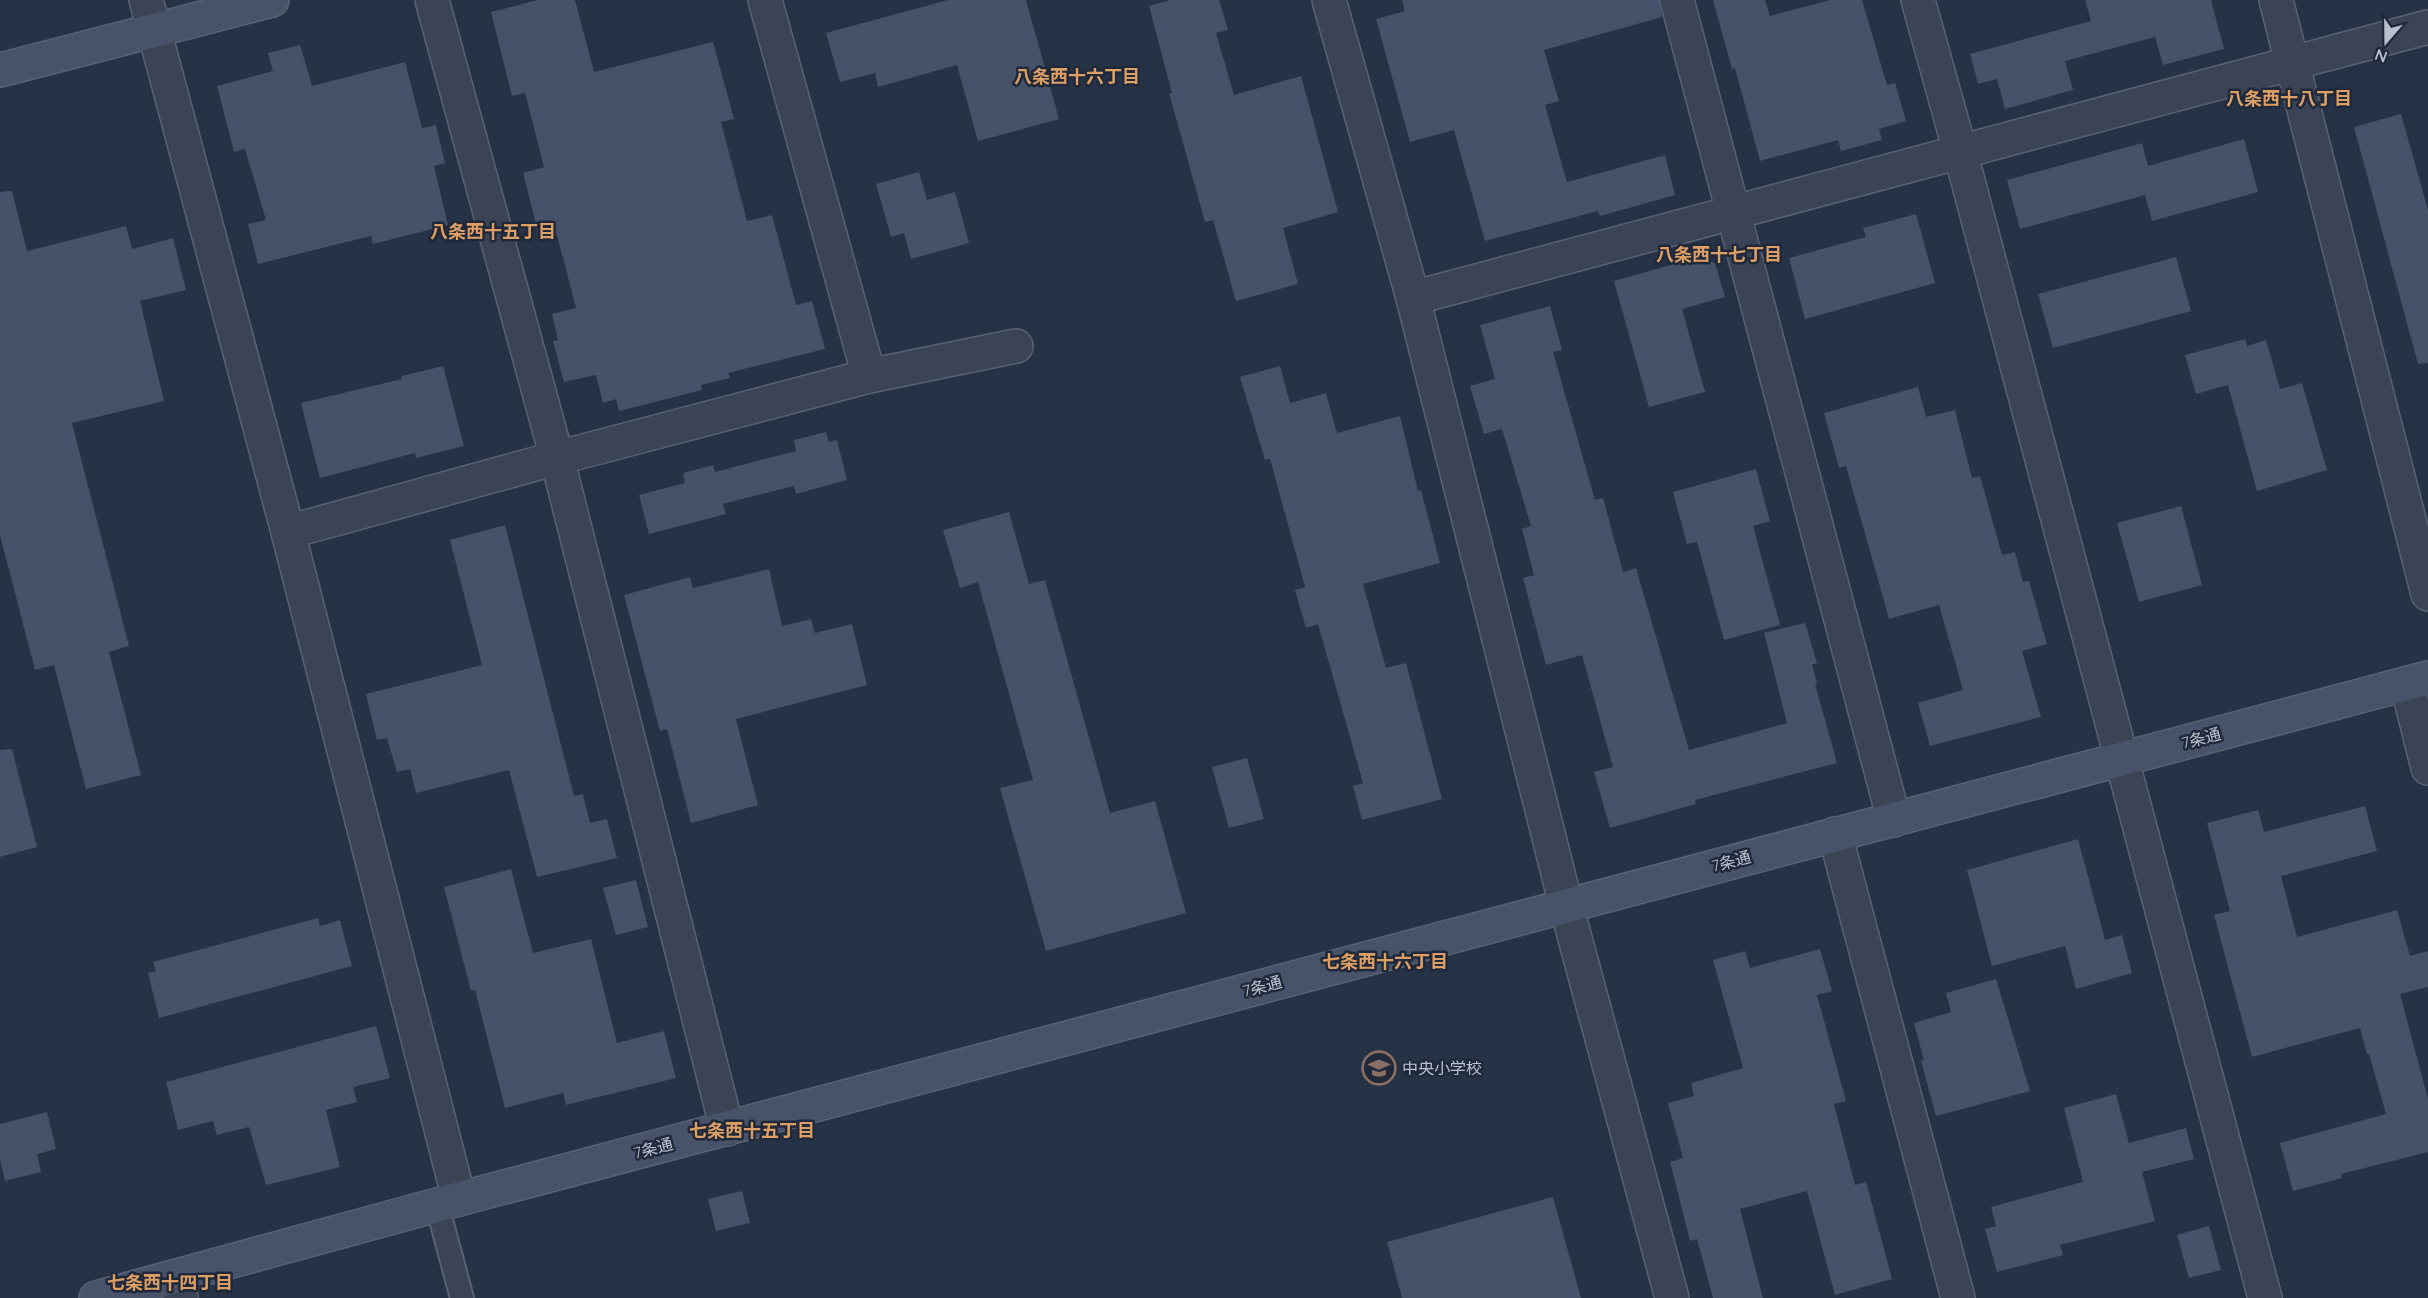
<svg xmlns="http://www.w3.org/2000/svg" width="2428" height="1298" font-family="Quicksand,'Noto Sans JP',sans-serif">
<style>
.building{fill:#455269}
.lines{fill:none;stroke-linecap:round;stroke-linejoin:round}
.lane-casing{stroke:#596272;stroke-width:26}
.street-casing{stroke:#596272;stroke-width:36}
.secondary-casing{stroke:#596272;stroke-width:36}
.lane{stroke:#3b4455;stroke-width:22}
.street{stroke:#3b4455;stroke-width:33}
.secondary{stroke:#485369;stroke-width:33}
.labels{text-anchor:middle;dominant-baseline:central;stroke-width:5;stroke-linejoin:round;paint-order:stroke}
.street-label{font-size:16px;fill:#b9c0ce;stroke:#1f293b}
.poi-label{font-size:16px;fill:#b9c0ce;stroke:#1f293b;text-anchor:start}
.neighbourhood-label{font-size:18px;font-weight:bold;fill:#de9f64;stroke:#1f293b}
</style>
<rect width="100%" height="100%" fill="#263246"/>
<g class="building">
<path d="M538,0h37l19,72 119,-30 21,77 -13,3 26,99 25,-6 24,90 16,-4 13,48 -97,24 2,5 -29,7 1,5 -83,21 -3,-12 -13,4 -7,-28 -32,7 -11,-41 5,-1 -6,-26 24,-6 -19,-73 -17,5 -17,-67 21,-6 -19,-74 -13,3 -21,-84z"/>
<path d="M948,0h78l33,119 -81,22 -21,-76 -79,22 -3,-14 -35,9 -14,-49z"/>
<path d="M1170,0h49l9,30 -12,3 18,62 67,-19 37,136 -55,16 15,56 -62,17 -23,-81 -8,2 -36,-129h3l-23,-87z"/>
<path d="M1402,0h257l3,17 -118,33 15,51 -14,4 22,77 98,-27 10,40 -75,21 -2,-5 -113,30 -31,-111 -44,12 -34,-123 29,-8z"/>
<path d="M1713,0h52l5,16 60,-16h32l25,85 8,-2 11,38 -27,8 3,11 -41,11 -3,-11 -78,21 -25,-93 -3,1z"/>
<path d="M2085,0h126l13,49 -61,16 -8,-28 -90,24 8,29 -68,19 -8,-30 -19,5 -8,-30 121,-33z"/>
<path d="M300,45l12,41 93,-24 17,66 14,-3 9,38 -11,3 14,59 -75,19 -2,-8 -113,28 -10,-40 18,-4 -21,-71 -11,3 -17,-66 56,-15 -5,-18z"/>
<path d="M2401,114l27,96v153l-10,1 -64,-237z"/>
<path d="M2244,139l14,53 -106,29 -7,-26 -125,34 -13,-49 135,-37 6,23z"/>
<path d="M919,172l8,28 28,-8 14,51 -58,16 -7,-26 -13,4 -15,-53z"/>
<path d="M12,191l15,60 99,-25 6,23 41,-11 13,52 -46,11 24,100 -92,22 57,223 -20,6 32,123 -55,14 -32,-124 -19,5 -35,-135v-343z"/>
<path d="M1916,214l19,69 -130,36 -16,-61 77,-21 -3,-9z"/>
<path d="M1699,257l16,6 10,34 -43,12 23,83 -56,15 -35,-126z"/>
<path d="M2176,257l15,54 -138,37 -15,-54z"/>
<path d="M1550,306l12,44 -9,2 42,148 8,-2 20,74 13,-4 53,182 98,-27 -23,-90 41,-10 12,40 -5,2 5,18 -2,1 22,79 -142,37 1,4 -86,24 -16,-56 19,-5 -31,-112 -36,10 -23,-87 11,-3 -12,-46 9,-3 -29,-97 -18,5 -14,-48 25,-7 -15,-54z"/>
<path d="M2245,339l2,7 19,-6 14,49 22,-6 25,87 -70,21 -29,-106 -32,9 -11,-39z"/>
<path d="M443,366l21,80 -48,12 -1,-5 -95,25 -19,-75 101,-24v-3z"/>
<path d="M1280,366l10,37 36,-10 11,40 63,-17 18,75 3,-1 19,73 -77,21 23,84 20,-5 36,136 -80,21 -9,-34 10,-3 -45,-159 -12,4 -11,-38 10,-3 -35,-128 -5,1 -25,-83z"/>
<path d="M1918,387l8,30 29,-7 17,68 8,-2 22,79 13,-3 8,30 6,-1 18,63 -25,7 19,66 -111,29 -12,-43 45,-13 -24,-85 -50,14 -43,-153 -7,2 -15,-55z"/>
<path d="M826,432l3,10 8,-2 10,40 -51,14 -2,-8 -71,18 3,10 -77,20 -10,-39 46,-12 -2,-10 30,-8 2,7 81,-21 -2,-11z"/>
<path d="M1756,469l14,52 -17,5 27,99 -56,15 -27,-98 -10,2 -14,-52z"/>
<path d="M2181,506l21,79 -63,17 -22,-79z"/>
<path d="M1009,512l20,72 16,-4 65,233 45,-12 31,112 -140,38 -46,-163 33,-8 -55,-198 -18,6 -17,-58z"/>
<path d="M505,525l69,271 9,-2 7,29 17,-4 10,39 -80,19 -28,-107 -93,23 -6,-24 -13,3 -10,-34 -10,2 -11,-46 116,-29 -32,-125z"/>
<path d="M769,569l13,57 29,-7 4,14 37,-9 15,61 -131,34 22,86 -67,18 -24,-94 -7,2 -36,-136 66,-18 3,11z"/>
<path d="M12,749l25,98 -37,10v-107z"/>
<path d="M1247,758l17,61 -35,9 -17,-61z"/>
<path d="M2365,806l12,45 -96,25 16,61 100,-27 13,46 18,-5v36l-28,7 28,105v53l-87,22 1,4 -49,13 -13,-48 106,-29 -17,-60h-2l-7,-26 -108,29 -38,-142 16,-4 -23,-88 51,-13 6,22z"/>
<path d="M2078,839l27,101 17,-5 10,38 -56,16 -11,-43 -73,20 -25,-96z"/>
<path d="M511,869l22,84 58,-14 26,104 47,-12 12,47 -110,27 -3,-12 -58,15 -30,-118 -4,1 -27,-104z"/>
<path d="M636,880l12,47 -32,8 -13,-47z"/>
<path d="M318,918l2,8 20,-6 12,46 -193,52 -11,-45 8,-2 -3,-9z"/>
<path d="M1820,949l12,42 -15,4 29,106 -12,3 21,81 11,-3 26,97 -57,16 -28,-104 -67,18 23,89h-50l-16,-59 -7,2 -20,-79 13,-4 -15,-55 26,-7 -3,-13 52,-15 -30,-108 32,-9 5,17z"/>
<path d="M1996,979l34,112 -94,25 -15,-55 3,-1 -10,-37 37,-11 -5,-19z"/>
<path d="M376,1026l14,52 -37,9 4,15 -31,8 14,57 -74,18 -17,-58 -32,8 -4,-14 -35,9 -12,-48z"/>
<path d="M2116,1094l13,49 57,-15 8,31 -52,13 13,49 -95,24 3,10 -66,17 -12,-43 11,-3 -5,-19 92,-25 -19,-74z"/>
<path d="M47,1112l9,37 -19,5 4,18 -36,9 -5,-22v-35z"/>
<path d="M742,1191l8,32 -34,8 -8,-32z"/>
<path d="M1553,1197l28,101h-179l-15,-56z"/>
<path d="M2209,1226l12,44 -32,8 -12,-43z"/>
</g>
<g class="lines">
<g class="lane-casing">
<path id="lane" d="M437,1205l25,93"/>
</g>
<g class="street-casing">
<g id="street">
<path d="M146,0l142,532 171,667"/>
<path d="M432,0l125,458 170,671"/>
<path d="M765,0l104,376"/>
<path d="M1329,0l84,298 153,607 106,393"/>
<path d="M1677,0l217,820"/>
<path d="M1918,0l42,151 305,1147"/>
<path d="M2276,0l152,594"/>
<path d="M1413,298l1015,-271"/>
<path d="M288,532l269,-74 312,-82 147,-30"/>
<path d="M2407,684l21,84"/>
<path d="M1835,834l123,464"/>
<path d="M175,1277l6,21"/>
</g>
</g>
<g class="secondary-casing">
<g id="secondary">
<path d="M0,70l272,-70"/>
<path d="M96,1298l363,-99 1969,-521"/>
</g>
</g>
<use href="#lane" class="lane"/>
<use href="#street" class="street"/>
<use href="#secondary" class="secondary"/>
</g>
<defs>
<g id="school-ring" transform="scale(1.725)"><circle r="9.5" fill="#1f293b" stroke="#8d6e63" stroke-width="1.5"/><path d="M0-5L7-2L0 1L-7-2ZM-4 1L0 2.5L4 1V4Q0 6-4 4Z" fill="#8d6e63"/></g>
</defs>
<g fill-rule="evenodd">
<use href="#school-ring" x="1379" y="1068"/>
</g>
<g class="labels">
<g class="street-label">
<text transform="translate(2201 738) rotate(-15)">7条通</text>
<text transform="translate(1731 861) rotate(-15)">7条通</text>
<text transform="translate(1262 986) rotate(-15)">7条通</text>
<text transform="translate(653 1148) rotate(-15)">7条通</text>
</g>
<g class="poi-label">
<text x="1402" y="1068">中央小学校</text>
</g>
<g class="neighbourhood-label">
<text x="1077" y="76">八条西十六丁目</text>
<text x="2289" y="98">八条西十八丁目</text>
<text x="493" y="231">八条西十五丁目</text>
<text x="1719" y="254">八条西十七丁目</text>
<text x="1385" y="961">七条西十六丁目</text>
<text x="752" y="1130">七条西十五丁目</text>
<text x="170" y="1282">七条西十四丁目</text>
</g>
</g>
<g transform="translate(2386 42) rotate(200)" stroke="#1f293b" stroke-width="4.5" paint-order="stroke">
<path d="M0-4.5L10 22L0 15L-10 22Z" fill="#b9c0ce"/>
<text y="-9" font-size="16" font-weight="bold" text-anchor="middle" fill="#b9c0ce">N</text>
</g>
</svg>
